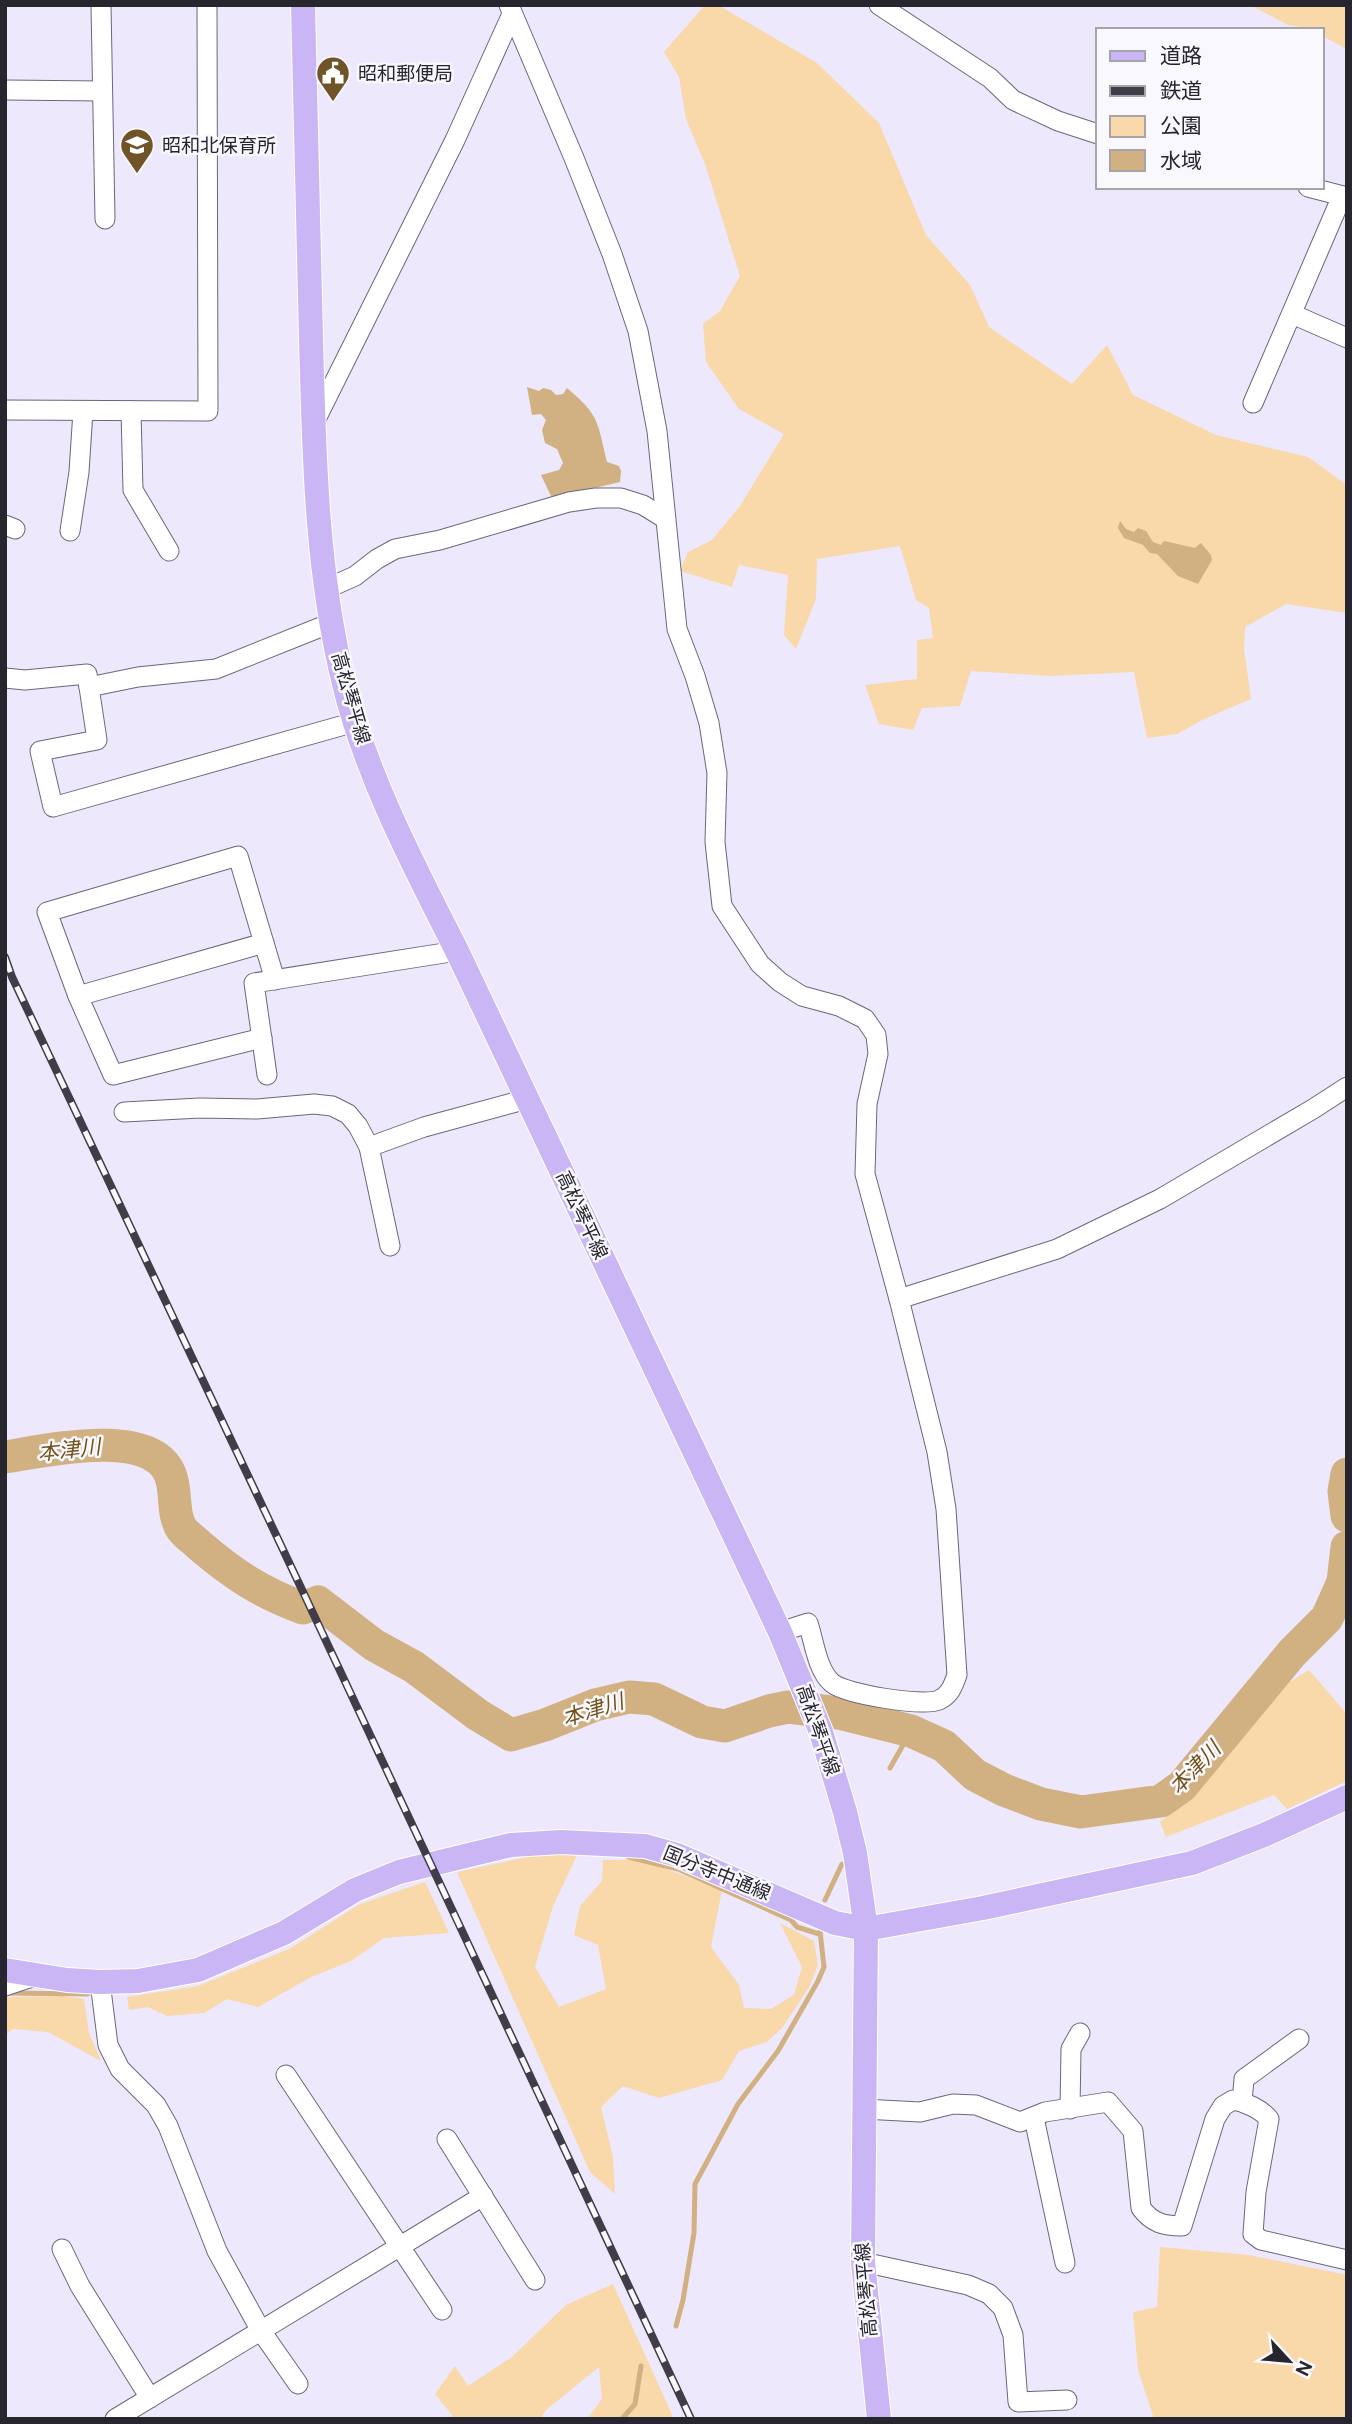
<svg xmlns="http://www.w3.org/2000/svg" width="1352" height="2424" font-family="'DM Sans','Noto Sans JP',sans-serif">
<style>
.green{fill:#f9d8a9}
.water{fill:#d1b182}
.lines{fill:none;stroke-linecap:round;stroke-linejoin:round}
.stream{stroke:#d1b182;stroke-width:5}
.river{stroke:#d1b182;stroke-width:33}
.minor-casing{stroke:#6c667c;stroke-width:21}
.major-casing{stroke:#fff;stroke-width:26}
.minor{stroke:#fff;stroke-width:19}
.major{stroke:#cab6f5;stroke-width:24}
.rail-casing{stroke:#403d48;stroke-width:8}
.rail{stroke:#f9f8fd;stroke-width:5;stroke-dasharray:16;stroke-linecap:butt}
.labels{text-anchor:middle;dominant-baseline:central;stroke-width:5;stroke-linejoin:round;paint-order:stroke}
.poi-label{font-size:19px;fill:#27252e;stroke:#f9f8fd;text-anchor:start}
.street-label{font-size:19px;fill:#27252e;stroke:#f9f8fd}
.water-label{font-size:21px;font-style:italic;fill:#72511b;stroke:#f9f8fd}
</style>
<rect width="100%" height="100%" fill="#ede8fc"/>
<g class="green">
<path d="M705,5h13l99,58 62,60 47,112 44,50 19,42 83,57 35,-39 26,50 83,40 92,22 39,28v128l-61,-9 -41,23 -1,22 7,50 -47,20 -27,15 -30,4 -13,-66 -84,4 -79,-5 -11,35 -38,2 -9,22 -34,-6 -14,-39 52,-6v-39l16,-2 -4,-30 -13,-8 -16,-54 -83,13 -1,40 -20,50 -12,-14 4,-60 -49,-10 -7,22 -52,-16 8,-19 24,-12 28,-34 44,-72 -45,-25 -33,-47 -3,-38 17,-13 20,-35 -35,-112 -19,-45 -7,-42 -15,-25z"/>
<path d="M1250,5h97v44l-25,-13v-6l-34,-5z"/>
<path d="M1309,1670l38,44v67l-60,28 -13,-14 -108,42 -6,-15 36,-30 76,-99z"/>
<path d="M579,1851l-26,55 -18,61 24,40 47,-18 -8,-44 -24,-10 6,-29 22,-25 1,-21h39l80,30 -11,57 28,38 5,23 27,1 23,-14 8,-28 -22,-44 34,18 4,24 -9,22 -26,40 -16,15 -28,9 -17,29 -63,18 -36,-12 -22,21 12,50 2,37 -25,-22 -133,-300 80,-17z"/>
<path d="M425,1882l24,51 -65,5 -33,23 -40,16 -53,30 -31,-8 -23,14 -37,3 -19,-9 -19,3 -2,-13 71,-11 91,-37 71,-45z"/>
<path d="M63,1996l21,3 5,34 12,28 -53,-29 -35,-3 -8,6v-38z"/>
<path d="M1160,2247l89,8 98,20v144h-193l-16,-49 -5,-58 24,-5z"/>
<path d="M613,2284l61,135h-87l15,-20 -3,-32 -53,43 -6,9h-89l1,-4 -17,-21 20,-28 13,20 44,-29 54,-52z"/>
</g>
<g class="water">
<path d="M527,387l12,4 4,-3 8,2 5,5 7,-1 4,-6c33,28 30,33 40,74l12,4 2,5 -1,11 -68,16 -11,-23 18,-5 4,-7 -6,-14 -12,-6 -3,-13 4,-10 -5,-6 -9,1z"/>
<path d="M1120,521l6,8 8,3 4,-4 8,3 7,11 8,3 3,-4 31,7 6,-5 10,12 1,5 -14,24 -20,-8 -21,-22 -7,-1 -7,-8 -19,-7 -6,-10z"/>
</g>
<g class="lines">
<g class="stream">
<path d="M890,1768l21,-37"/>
<path d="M628,1857l50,12 113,51 6,7 22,7"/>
<path d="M825,1900l17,-36"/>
<path d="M8,1993l80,1"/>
<path d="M676,2326l7,-26 11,-67 1,-49 43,-80 40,-53 40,-70 6,-14 -4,-36"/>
<path d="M622,2419l13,-15 6,-38"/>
</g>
<g class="river">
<path d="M5,1457c40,-6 145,-31 165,17 7,17 2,36 10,52 4,8 13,13 19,19 35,30 61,47 104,63l15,-6 56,43 40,22 64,48 33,20 34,-10 50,-20 34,-8 25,2 48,23 23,4 44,-15 19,-4 51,6 72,18 33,15 31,29 29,15 37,14 40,8 80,-11 21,-15 110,-133 35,-35 16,-36 4,-35"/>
<path d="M1347,1474l-3,17 3,25"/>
</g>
<g class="minor-casing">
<g id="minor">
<path d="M101,5l4,214"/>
<path d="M509,5l65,153 38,96 26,77 19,100 20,198 18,47 14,47 8,50 -2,69 7,64 38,58 20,18 22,14 37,10 26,13 11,16 2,19 -11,50 -2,70 34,125 38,153 9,57 11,166c-4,11 -7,20 -18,25 -16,7 -94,-6 -107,-17 -15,-13 -18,-42 -24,-60l-28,9"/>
<path d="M879,5l111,73 23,22 45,21 40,13"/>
<path d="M5,90l97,1"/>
<path d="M1308,187l39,10"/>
<path d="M1292,314l55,24"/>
<path d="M1253,403l89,-207"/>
<path d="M5,410l203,1 -1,-406"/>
<path d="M131,411l2,79 36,61"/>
<path d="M314,423l141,-283 57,-126"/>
<path d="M5,525l10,4"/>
<path d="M70,531l9,-59 4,-61"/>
<path d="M326,589l29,-13 22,-17 18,-10 45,-9 129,-38 27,-4h25l22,7 21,13"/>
<path d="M5,678l20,2 62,-6 2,13 49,-10 78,-8 115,-46"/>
<path d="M89,687l8,53 -57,11 13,56 302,-85"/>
<path d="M78,996l186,-53"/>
<path d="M262,1038l-149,37 -35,-79 -31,-84 191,-56 37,124"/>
<path d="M267,1075l-13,-92 203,-32"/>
<path d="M124,1112l76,-4 57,1 57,-5 18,2 16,8 10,12 11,21 21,99"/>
<path d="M369,1147l55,-20 103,-28"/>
<path d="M899,1299l158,-50 103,-50 153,-90 34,-22"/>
<path d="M100,1982l8,63 12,24 36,36 12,21 49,125 44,80 37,53"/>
<path d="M5,1986l33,-11"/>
<path d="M286,2075l156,235"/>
<path d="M1242,2102l2,-23 55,-40"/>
<path d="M863,2109l57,3 33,-8 23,1 44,17 25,-10 63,-10 25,29 8,77c11,15 23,18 41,18l33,-107 8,-13 10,-6c12,2 28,9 36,19l-13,73 -3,42 8,6 86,20"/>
<path d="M1070,2109l1,-60 9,-16"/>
<path d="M1034,2118l31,145"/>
<path d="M447,2139l88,141"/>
<path d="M62,2249l18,37 70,112"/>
<path d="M863,2262l105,23 21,9 14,14 10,27 5,67 49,-2"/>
<path d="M115,2419l368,-223"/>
</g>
</g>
<g class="major-casing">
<g id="major">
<path d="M303,5c2,111 5,222 8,333 3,116 5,232 33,346 23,94 70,182 113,267l323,681 41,100 24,80 10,41 11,76 -3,333 16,157"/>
<path d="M5,1970l62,10 33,2 38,-1 60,-11 86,-37 71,-43 44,-18 112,-27 50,-3 84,4 32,9 158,68 31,6 117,-21 209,-45 72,-28 83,-38"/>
</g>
</g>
<use href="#minor" class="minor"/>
<use href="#major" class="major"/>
<g class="rail-casing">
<path id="rail" d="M5,957l7,20 292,617 387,825"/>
</g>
<use href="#rail" class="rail"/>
</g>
<defs>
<g id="civic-pin" transform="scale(1.75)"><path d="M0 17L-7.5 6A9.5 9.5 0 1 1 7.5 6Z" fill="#705327" stroke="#f9f8fd"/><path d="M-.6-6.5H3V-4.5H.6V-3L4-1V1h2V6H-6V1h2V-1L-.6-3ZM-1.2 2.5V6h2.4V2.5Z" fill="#fff"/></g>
<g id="school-pin" transform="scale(1.75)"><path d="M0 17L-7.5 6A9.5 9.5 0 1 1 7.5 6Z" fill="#705327" stroke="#f9f8fd"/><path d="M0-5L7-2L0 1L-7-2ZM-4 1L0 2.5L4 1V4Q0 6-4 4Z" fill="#fff"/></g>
</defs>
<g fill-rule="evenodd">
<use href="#civic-pin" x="333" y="73"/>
<use href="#school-pin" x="137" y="145"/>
</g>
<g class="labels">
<g class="poi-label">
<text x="358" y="73">昭和郵便局</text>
<text x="162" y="145">昭和北保育所</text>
</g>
<g class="street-label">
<text transform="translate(351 698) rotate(74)">高松琴平線</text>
<text transform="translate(582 1215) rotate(65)">高松琴平線</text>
<text transform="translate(818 1730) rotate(71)">高松琴平線</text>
<text transform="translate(717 1873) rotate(22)">国分寺中通線</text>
<text transform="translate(866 2290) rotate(-95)">高松琴平線</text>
</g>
<g class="water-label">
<text transform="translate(69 1450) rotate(-6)">本津川</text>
<text transform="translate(593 1710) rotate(-17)">本津川</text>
<text transform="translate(1195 1768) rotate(-46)">本津川</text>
</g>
</g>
<rect width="1352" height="2424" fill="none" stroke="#27252e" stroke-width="14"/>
<rect x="1096" y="28" width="228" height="161" fill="#f9f8fd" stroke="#a5a4aa" stroke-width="2"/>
<rect x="1110" y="51" width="35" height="10" fill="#cab6f5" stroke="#a5a4aa" stroke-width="2"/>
<text x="1160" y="63" font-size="21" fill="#27252e">道路</text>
<rect x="1110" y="86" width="35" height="10" fill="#403d48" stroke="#a5a4aa" stroke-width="2"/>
<text x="1160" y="98" font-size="21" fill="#27252e">鉄道</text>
<rect x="1110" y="116" width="35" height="21" fill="#f9d8a9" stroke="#a5a4aa" stroke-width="2"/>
<text x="1160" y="133" font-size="21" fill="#27252e">公園</text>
<rect x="1110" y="150" width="35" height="21" fill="#d1b182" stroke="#a5a4aa" stroke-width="2"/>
<text x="1160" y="168" font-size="21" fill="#27252e">水域</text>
<g transform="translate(1289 2361) rotate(116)" stroke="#f9f8fd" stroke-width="5" paint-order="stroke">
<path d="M0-5L12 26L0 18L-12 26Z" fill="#27252e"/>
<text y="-10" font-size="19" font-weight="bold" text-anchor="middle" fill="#27252e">N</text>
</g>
</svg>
